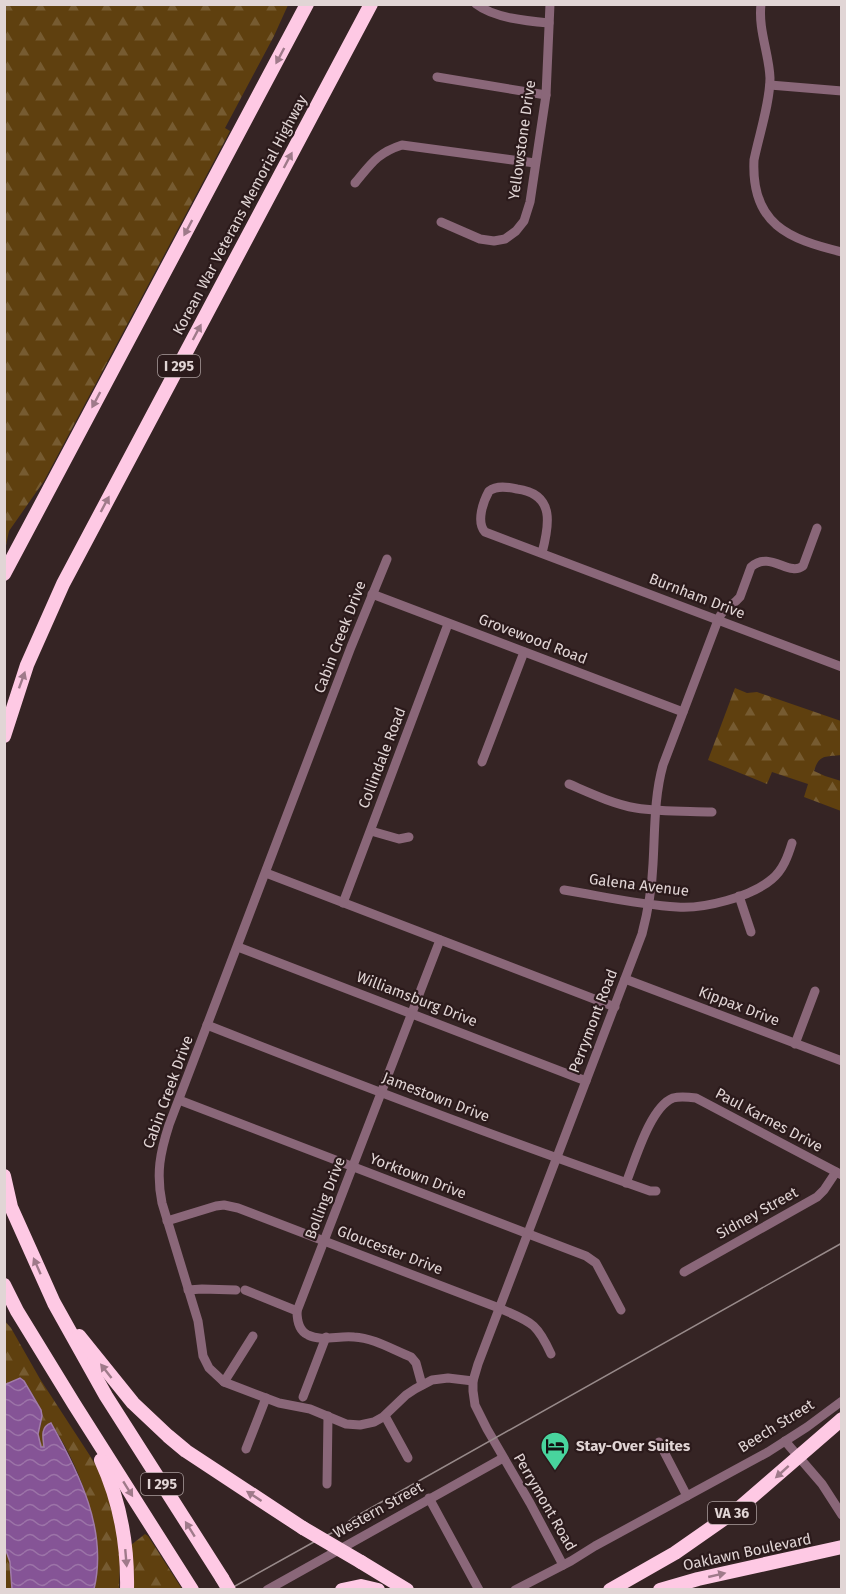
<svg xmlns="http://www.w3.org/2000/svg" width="846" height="1594" font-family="'Fira Sans',sans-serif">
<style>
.forest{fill:url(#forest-firs)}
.water{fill:url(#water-waves);stroke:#a17ba9;stroke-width:1.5}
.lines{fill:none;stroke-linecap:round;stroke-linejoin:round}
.minor{stroke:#8a6779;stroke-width:9}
.highway{stroke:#fec9e4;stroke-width:14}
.rail{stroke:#988a8a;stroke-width:1.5}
.highway-bridge{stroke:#fec9e4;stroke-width:14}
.oneway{fill:#9f7a8a}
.labels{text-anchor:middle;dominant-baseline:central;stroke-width:4.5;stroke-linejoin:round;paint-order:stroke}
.shield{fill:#2b1a1b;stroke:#aa9d9d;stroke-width:1.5}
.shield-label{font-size:14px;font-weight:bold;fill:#e1d5d5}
.street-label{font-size:15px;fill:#e1d5d5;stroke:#2b1a1b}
.poi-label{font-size:15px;font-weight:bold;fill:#e1d5d5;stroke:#2b1a1b;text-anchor:start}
</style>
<defs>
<pattern id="forest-firs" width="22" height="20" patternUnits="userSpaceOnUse" patternTransform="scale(1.5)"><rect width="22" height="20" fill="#5f400f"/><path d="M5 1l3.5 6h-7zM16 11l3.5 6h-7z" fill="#765b31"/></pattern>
<pattern id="water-waves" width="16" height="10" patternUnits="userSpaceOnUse" patternTransform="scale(1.5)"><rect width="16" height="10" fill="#855496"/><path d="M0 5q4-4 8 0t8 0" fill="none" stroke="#9c74a8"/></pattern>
</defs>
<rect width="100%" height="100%" fill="#352424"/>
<g class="forest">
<path d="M5,4l283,1 -14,31 -49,92 5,3 -186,350 -35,50 -4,19z"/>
<path d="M735,688l12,5 10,-1 84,29v34c-15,2 -22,-1 -27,16l11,5 16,5v30l-37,-14 4,-13 -36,-12 -5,12 -59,-24z"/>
<path d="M4,1320l7,8 29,51 56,86c11,24 20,51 23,77 2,16 0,32 0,47h-25c11,-57 -12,-119 -43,-166 -10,5 -8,15 -7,24h-3c-5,-16 -1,-14 1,-28 1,-10 -15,-36 -22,-41l-15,7z"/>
<path d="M145,1534l3,2 34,53h-50l-1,-44z"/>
<path d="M4,1545l6,17 2,27h-7z"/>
</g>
<path class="water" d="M20,1378l4,3 17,29 1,6 -4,18 3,13h3c-1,-9 -4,-20 7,-24 28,50 57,107 43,166h-82l-2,-27 -6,-17v-160z"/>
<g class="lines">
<g class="minor">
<path d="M476,4c18,14 51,17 73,19"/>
<path d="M761,4c-3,26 8,49 9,74 0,25 -11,57 -16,82 -3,64 34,79 88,92"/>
<path d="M437,77l109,18"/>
<path d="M770,85l72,6"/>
<path d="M355,183c16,-19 22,-30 47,-38l133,18"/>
<path d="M441,222l39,17 14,2 11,-2 11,-8 8,-10 6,-19 16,-107 4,-91"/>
<path d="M542,553c7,-27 14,-59 -25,-64 -9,-2 -20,-4 -28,2 -6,11 -13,31 -4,41l357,135"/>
<path d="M387,559l-36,88 -182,478c-9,28 -13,48 -7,78l36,118 5,35 6,12 15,14 55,21 31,6 36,15 14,1 14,-3 9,-5 23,-22 9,-6 17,-9 16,-2 25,3"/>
<path d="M372,594l311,118"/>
<path d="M482,762l42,-110"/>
<path d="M569,784c21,9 44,20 67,24 25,4 51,3 76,4"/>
<path d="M371,831l28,8 10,-2"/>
<path d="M266,873l349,134"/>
<path d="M564,890c37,6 75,15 113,17 27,2 74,-10 95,-28 11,-9 16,-23 20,-36"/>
<path d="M739,896l12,36"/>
<path d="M343,903l105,-279"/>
<path d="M238,947l348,134"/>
<path d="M625,979l217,82"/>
<path d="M207,1025c147,58 294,114 443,166h6"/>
<path d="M795,1044l20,-53"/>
<path d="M179,1100l407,156 10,7 25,47"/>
<path d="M626,1183c9,-22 24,-76 47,-85 7,-2 16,-1 23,0l146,77"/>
<path d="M167,1221l49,-15 8,-1 14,3 261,100c31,14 37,13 52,46"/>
<path d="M684,1272l133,-75 7,-7 12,-18"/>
<path d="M188,1290l14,-1 34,1"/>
<path d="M245,1290l52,21"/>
<path d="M224,1382l29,-46"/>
<path d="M422,1385l-6,-22 -5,-6c-18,-7 -37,-19 -57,-20 -14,-2 -33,5 -46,-2 -9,-4 -11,-15 -11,-24l143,-371"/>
<path d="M303,1397l23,-60"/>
<path d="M385,1416l23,42"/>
<path d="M785,1441l37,43 20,31"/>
<path d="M659,1442l28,54"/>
<path d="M246,1449l20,-51"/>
<path d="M327,1484l1,-68"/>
<path d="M429,1498l50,92"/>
<path d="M563,1565l-33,-62 -43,-74 -12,-24 -2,-14v-10l5,-17 164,-430c6,-23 10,-47 11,-70 2,-34 1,-67 10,-99l55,-145c6,-14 14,-13 22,-23l11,-30c19,-17 38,10 52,-1l14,-38"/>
<path d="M267,1590l236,-132"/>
<path d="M515,1590l56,-29 24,-15 173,-94 39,-25 35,-26"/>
</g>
<g class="highway">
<path d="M4,574l303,-570"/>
<path d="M4,736l23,-71 36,-81 308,-580"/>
<path d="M4,1176l7,31 43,96 52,93 116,182"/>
<path d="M4,1285l13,26 57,93 118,186"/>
<path d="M79,1336l54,67 35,33 18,15 117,77"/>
<path d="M101,1460c19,41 27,85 26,130"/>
<path d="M361,1562l46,28"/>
<path d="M342,1590l19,-4 17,4"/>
<path d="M610,1590l65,-37 63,-44 104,-90"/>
<path d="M660,1590l38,-11 144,-32"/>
</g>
<path class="rail" d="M228,1590l93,-52 15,-7 17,-13 489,-275"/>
<g class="highway-bridge">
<path d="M303,1528l58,34"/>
<path d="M222,1578l7,12"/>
</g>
</g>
<defs><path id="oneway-solid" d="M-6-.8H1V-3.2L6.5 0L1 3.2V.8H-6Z" transform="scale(1.5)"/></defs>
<g class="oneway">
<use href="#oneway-solid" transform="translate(280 56) rotate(118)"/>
<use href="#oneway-solid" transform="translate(288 160) rotate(-62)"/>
<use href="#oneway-solid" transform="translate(188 228) rotate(118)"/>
<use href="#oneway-solid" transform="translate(197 332) rotate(-62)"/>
<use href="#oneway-solid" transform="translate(96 400) rotate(118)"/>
<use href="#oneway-solid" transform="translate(105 504) rotate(-62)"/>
<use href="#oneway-solid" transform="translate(22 680) rotate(-70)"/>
<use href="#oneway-solid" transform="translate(37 1266) rotate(-114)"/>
<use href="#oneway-solid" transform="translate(106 1371) rotate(-128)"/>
<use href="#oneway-solid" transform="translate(782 1472) rotate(138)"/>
<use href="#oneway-solid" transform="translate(128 1489) rotate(58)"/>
<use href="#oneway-solid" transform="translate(254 1496) rotate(-147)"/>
<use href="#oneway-solid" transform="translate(190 1529) rotate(-122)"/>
<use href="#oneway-solid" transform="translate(126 1558) rotate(85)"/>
<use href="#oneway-solid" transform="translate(717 1575) rotate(-13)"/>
</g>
<defs>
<g id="hotel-pin" transform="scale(1.5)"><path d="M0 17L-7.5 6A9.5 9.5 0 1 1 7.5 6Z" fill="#48d49d" stroke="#2b1a1b"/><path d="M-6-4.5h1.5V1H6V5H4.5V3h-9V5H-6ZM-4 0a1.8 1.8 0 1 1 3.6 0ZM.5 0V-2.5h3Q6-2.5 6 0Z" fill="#111"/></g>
</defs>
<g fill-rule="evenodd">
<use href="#hotel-pin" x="555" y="1446"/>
</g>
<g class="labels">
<g class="shield">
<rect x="158" y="355" width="42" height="22" rx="4.5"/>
<rect x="141" y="1473" width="42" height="22" rx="4.5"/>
<rect x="708" y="1502" width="48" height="22" rx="4.5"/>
</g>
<g class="shield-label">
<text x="179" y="366">I 295</text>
<text x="162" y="1484">I 295</text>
<text x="732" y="1513">VA 36</text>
</g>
<g class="street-label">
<text transform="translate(522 140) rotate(-82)">Yellowstone Drive</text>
<text transform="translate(240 215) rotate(-62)">Korean War Veterans Memorial Highway</text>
<text transform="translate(697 596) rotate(21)">Burnham Drive</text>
<text transform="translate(340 637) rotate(-69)">Cabin Creek Drive</text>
<text transform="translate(533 639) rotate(21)">Grovewood Road</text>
<text transform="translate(382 758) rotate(-69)">Collindale Road</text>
<text transform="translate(639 885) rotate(7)">Galena Avenue</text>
<text transform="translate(417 999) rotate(21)">Williamsburg Drive</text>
<text transform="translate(739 1006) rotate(21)">Kippax Drive</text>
<text transform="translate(593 1021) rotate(-69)">Perrymont Road</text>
<text transform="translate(168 1092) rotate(-70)">Cabin Creek Drive</text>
<text transform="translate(436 1097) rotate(21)">Jamestown Drive</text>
<text transform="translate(769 1120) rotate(28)">Paul Karnes Drive</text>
<text transform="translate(418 1176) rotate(21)">Yorktown Drive</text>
<text transform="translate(325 1198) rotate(-69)">Bolling Drive</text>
<text transform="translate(757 1213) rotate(-29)">Sidney Street</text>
<text transform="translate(390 1250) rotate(21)">Gloucester Drive</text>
<text transform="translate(776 1426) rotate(-32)">Beech Street</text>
<text transform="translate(545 1502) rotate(60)">Perrymont Road</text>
<text transform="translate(378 1510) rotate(-29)">Western Street</text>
<text transform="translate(747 1552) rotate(-12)">Oaklawn Boulevard</text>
</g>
<g class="poi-label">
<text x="576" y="1446">Stay-Over Suites</text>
</g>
</g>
<rect width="846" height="1594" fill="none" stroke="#e1d5d5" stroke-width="12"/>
</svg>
